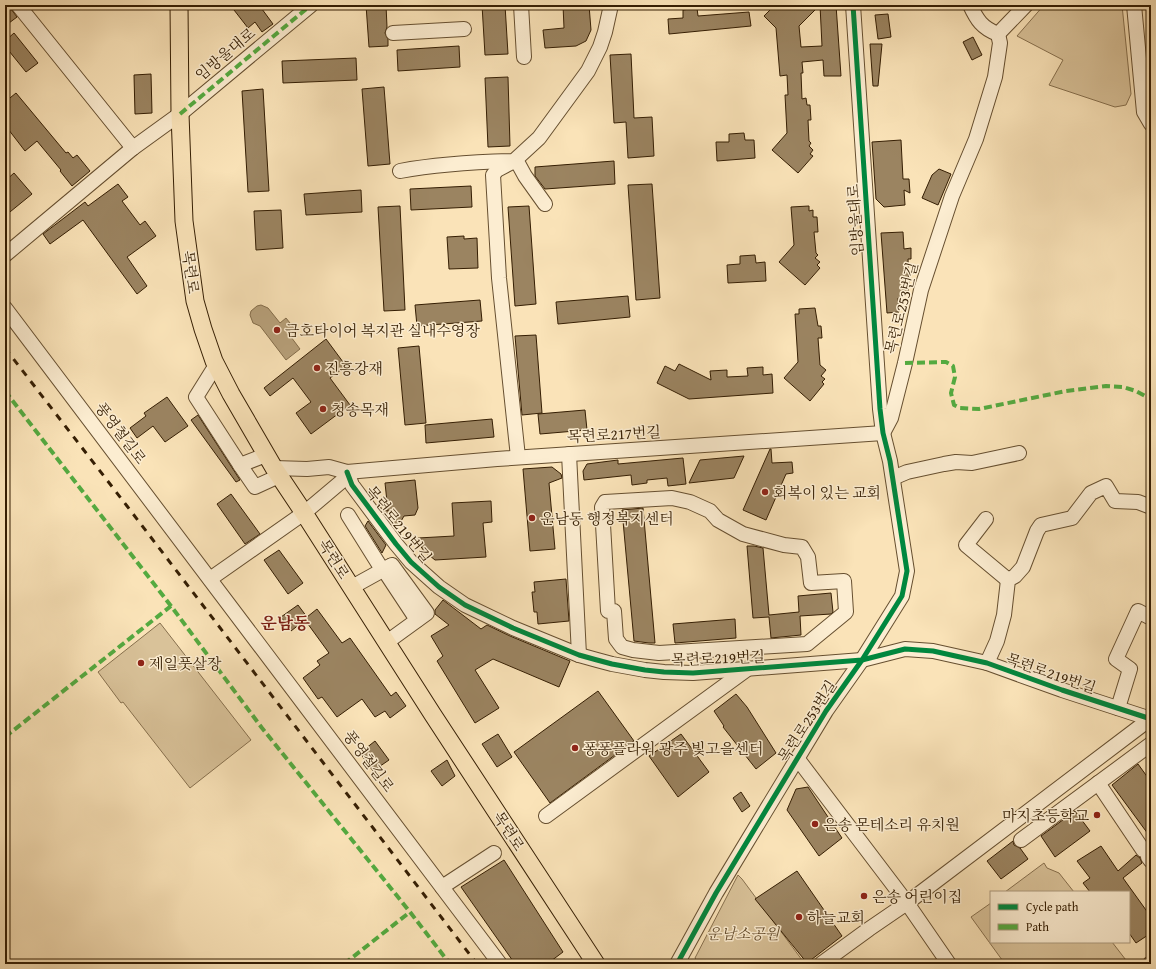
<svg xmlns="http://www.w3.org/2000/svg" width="1156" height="969" font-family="'Gentium Book Plus','Noto Serif KR',serif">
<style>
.green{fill:#d9c299;stroke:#87704e}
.water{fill:#b7a07a;stroke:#836c4a}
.building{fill:#9b8461;stroke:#351e03;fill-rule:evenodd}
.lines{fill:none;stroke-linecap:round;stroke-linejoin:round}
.minor-casing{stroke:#664f30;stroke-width:16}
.major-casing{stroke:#351e03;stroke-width:19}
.minor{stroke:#fcedd1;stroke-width:14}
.major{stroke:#fae3b8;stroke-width:17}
.rail{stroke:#351e03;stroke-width:3;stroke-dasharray:7 7;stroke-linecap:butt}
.quiet{stroke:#54aa40;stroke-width:4;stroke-dasharray:8 4;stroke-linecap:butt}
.cycleway-casing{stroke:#fcedd1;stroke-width:8}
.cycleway{stroke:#00873e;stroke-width:5}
.poi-dot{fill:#8f2418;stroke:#fcedd1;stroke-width:1.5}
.labels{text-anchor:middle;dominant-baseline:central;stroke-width:3;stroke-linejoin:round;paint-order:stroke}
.street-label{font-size:15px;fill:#351e03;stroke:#fcedd1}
.poi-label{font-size:15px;fill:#351e03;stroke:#fcedd1;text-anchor:start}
.park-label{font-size:15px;font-style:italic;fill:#664f30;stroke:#fcedd1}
.quarter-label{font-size:17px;font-weight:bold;fill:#7a1f14;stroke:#fcedd1}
</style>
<rect width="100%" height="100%" fill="#fae3b8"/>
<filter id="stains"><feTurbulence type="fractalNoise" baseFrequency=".005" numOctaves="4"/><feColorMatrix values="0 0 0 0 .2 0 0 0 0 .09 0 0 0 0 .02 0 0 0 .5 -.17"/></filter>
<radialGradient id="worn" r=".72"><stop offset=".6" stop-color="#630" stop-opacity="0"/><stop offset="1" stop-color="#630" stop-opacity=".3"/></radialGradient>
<g class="green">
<path d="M1044,5h78l9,89 -5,11 -11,2 -66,-22 14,-25 -46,-24z"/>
<path d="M160,623l91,117 -61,48 -67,-86 -2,1 -23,-31z"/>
<path d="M1044,863l3,5 12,5 15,19h-69z"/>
<path d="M738,875l4,4 63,85h-106l-4,-6z"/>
<path d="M991,903v39h121l17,22h-124l-34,-47z"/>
</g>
<path class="water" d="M261,305l7,3 12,15 6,-5 8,10 -6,5 12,16 -14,11 -26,-34 -7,-3 -3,-8 1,-4 6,-5z"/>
<g class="building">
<path d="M5,5h3l9,12 -8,6 -4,-5z"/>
<path d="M240,5h19l14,19 -11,8 -7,-10 -7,6 -14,-18z"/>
<path d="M366,5h20l1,22 -2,6 3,6v7l-19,1z"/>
<path d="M482,5h23l3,49 -23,1z"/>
<path d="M563,5h26l2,25 -5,11 -10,5 -31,2 -2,-18 21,-2z"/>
<path d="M775,5h61l5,71h-17l-1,-16 -21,2 1,11h-2l1,26 4,-1 1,7h3l1,15h-3l1,21 2,2 -2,3 4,4 -3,4 3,2 -15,17 -26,-23 15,-17 -2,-38h3l-1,-20 -7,1 -4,-48 -12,-12zM820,5l2,41 -21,1 -2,-21z"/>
<path d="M697,8l1,8 51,-4 2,14 -82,8 -1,-15 15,-1v-8z"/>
<path d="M888,14l3,23 -13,2 -3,-24z"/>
<path d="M14,33l24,30 -12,9 -21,-26v-5z"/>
<path d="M973,37l9,18 -10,5 -9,-18z"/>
<path d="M870,44h12l-4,42h-5z"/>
<path d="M459,46l1,21 -62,4 -1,-21z"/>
<path d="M631,54l3,64 18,-1 2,39 -26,2 -2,-36 -12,1 -4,-68z"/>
<path d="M356,58l1,22 -74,3 -1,-22z"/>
<path d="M151,74l1,39 -17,1 -1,-39z"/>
<path d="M508,77l2,69 -22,1 -3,-69z"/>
<path d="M384,87l6,77 -22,2 -6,-77z"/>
<path d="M263,89l6,102 -21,1 -6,-101z"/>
<path d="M16,93l50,60 2,-1 5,6 4,-3 13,16 -18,15 -12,-15 1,-1 -24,-29 -12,10 -20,-26v-23z"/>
<path d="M744,133l1,7h9l1,18 -38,3 -1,-19h13v-8z"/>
<path d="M901,140l2,39h6l1,14 -6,-3 1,15 -21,2 -8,-8 -4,-57z"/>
<path d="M614,161l1,23 -70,5 -10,-13v-9z"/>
<path d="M939,169l12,5 -13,31 -16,-7 10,-23z"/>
<path d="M14,173l18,21 -27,22v-35z"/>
<path d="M118,184l10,13 -6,4 18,24 5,-4 11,15 -29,21 20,29 -10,8 -54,-74 -33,24 -7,-10 42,-32 3,4z"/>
<path d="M652,184l8,114 -24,2 -8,-115z"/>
<path d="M471,186l1,21 -61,3 -1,-21z"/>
<path d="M361,190l1,22 -56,3 -2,-21z"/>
<path d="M400,206l5,104 -21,1 -6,-104z"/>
<path d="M529,206l7,98 -21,2 -7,-99z"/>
<path d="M809,206v5l4,-1v7h4l1,15h-4l2,21 2,2 -3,3 5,4 -3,3 3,3 -15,17 -26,-23 15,-17 -3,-38z"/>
<path d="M281,210l2,38 -27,2 -2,-39z"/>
<path d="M903,232l1,17 7,-1v11h-3l1,25 -1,8 -10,6 1,14 -12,1 -6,-80z"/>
<path d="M464,236v3l13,-1 1,30 -29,1 -2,-32z"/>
<path d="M755,255l1,8 9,-1 1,19 -38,2 -1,-18 13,-1v-8z"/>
<path d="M628,296l2,21 -72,7 -2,-22z"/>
<path d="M480,300l2,21 -65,5 -2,-21z"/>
<path d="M815,308l3,18h3l1,12h-4l2,27 6,5 -5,6 4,3 -3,3 2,2 -14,17 -26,-23 14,-16 -3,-48h4v-5z"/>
<path d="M536,335l6,78 -20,2 -7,-79z"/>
<path d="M326,339l20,27 -16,12 20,27 -39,29 -15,-21 15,-11 -18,-24 -23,18 -6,-8z"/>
<path d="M419,346l7,77 -21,2 -7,-77z"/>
<path d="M679,364l32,16 -1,-9 17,-1v7l21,-1 -1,-8 16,-1v8l9,-1 1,19 -84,6 -32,-16 8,-17 10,5z"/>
<path d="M167,397l21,29 -23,16 -12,-16 -16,12 -7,-10 16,-12 -2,-3z"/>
<path d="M585,410l2,20 -47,4 -2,-20z"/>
<path d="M198,415l42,65 -4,2 -45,-62z"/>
<path d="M492,419l2,18 -68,6 -1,-18z"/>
<path d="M770,449h1l1,14 20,-1 1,11 -7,1 -20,46 -23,-10z"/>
<path d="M744,456l-10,22 -45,5 11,-23z"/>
<path d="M683,458l3,26 -18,2 -1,-8 -20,2v3l-15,2 -1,-10 -47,5 -1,-9 4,-7 31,-4v4z"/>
<path d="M552,467l9,7 1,4 -13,5 6,66 -25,2 -7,-82z"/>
<path d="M415,480l3,28 -3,7 -11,1 -8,14 -17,-23 9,4 -3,-28z"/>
<path d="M231,494l29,40 -15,10 -28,-40z"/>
<path d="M491,501l1,21 -9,1 3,34 -51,3 -11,-9 -5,-7 -1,-6 36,-2 -2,-33z"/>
<path d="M643,508l12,135h-6l-15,-2 -12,-131z"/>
<path d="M368,521l18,24 -4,8 -17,-27z"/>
<path d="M747,546h7l9,2 6,67 30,-3 -1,-16 33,-3 2,19 -2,2 -31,2 1,19 -30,3 -2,-21 -16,1z"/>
<path d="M279,550l24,33 -15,11 -24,-34z"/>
<path d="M566,579l3,42 -31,3 -1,-12h-3l-2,-20h3l-1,-10z"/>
<path d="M443,600l38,29 6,-4 23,11 60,25 -11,26 -66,-28 -18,11 24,38 -24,15 -38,-62 6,-5 -12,-20 18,-11 -14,-11v-4z"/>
<path d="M298,605l9,12 10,-8 25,34 8,-5 41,58 5,-4 10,14 -16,12 -5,-7 -10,6 -13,-18 -25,18 -15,-20 -4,2 -15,-21 17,-13 -3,-4 12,-8 -24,-33 -14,11 -10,-14z"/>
<path d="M735,619l1,19 -61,5 -2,-19z"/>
<path d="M598,691l36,50 -84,62 -36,-51z"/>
<path d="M736,694l11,13 29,46 -20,16 -33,-42 1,-1 -10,-15z"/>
<path d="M498,734l14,23 -15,10 -15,-23z"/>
<path d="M681,734l28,38 -31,25 -29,-41z"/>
<path d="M375,741l14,19 -16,11 -13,-18z"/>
<path d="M447,760l8,16 -13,10 -11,-15z"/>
<path d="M1138,764l13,18v56l-39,-53z"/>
<path d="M808,787l34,51 -23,18 -32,-46 9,-21z"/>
<path d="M741,792l9,14 -8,6 -9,-14z"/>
<path d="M1075,811l15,20 -35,26 -14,-21z"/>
<path d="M1013,841l1,4 6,3 8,11 -27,20 -14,-18z"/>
<path d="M1101,846l17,25 18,-16 4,3 2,5 -19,15 28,39v16l-15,10 -7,-10v-41h-39l-7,-9 7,-5 -13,-17z"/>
<path d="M504,860l59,92 -16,12h-32l-54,-77z"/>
<path d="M797,871l45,65 -35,27 -52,-64z"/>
</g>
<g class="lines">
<g class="minor-casing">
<g id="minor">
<path d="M18,5l115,143"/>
<path d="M521,5l3,52"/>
<path d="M970,5c7,15 12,23 28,29"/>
<path d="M1134,5l10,107 7,12"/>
<path d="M393,33l71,-4"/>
<path d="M998,34l28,-29"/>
<path d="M400,171c38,-7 76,-9 114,-10l25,-23 49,-67 12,-24 5,-15 6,-27"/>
<path d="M5,255l128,-107 47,-34 131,-109"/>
<path d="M5,308l495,656"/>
<path d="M216,365l-20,32 44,68 26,-10"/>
<path d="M883,433l8,-15 14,-55 16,-73 31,-94 24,-57 19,-62 5,-34 -2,-9"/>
<path d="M569,454l10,201"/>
<path d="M518,457l-19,-179 -6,-103 4,-5 17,-9 5,4 6,11 20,28"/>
<path d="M240,465l15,22 24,-11"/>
<path d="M274,468l33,1 22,-2 18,5 150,-13 386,-26"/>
<path d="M347,472l5,13 44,59 15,18 28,25 26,18 48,23 66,27 18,5 15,4 33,6 19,2 29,1 169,-13 43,-11 28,2 54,12 75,27 89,29"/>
<path d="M893,478l14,-6 37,-8 12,-2 16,1 47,-10"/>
<path d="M672,498l18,4 20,9 8,9 25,14 41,11 18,2 6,10 3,26 33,-2 2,31 -39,32 -148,9 -26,-3 -11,-3 -6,-8 -2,-28h-6l-6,-104 3,-5z"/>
<path d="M348,515l35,56"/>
<path d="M986,519l-20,26 42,35"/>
<path d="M384,570l33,50"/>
<path d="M210,579l94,-66 38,-32 5,-9"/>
<path d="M352,587l38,-21"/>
<path d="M387,642l40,-29 -35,-48"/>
<path d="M987,663l10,-22 7,-26 4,-35 7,-4 8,-9 14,-36 4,-6 31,-7 19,-25 15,-7 9,15 23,1 13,5"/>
<path d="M1118,708l12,-39 -14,-10 22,-48 13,7"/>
<path d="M797,758l110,145 42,61"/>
<path d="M1098,783l45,67"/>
<path d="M546,816l200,-146"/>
<path d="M1021,840l130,-96"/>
<path d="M1148,857l3,4"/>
<path d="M442,887l52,-34"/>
<path d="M677,964l39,-71 110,-182 36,-51 40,-64 5,-25 -17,-110 -7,-28 -3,-24 -27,-404"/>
<path d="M821,964l48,-35 38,-26 243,-184"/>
<path d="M1150,964l1,-1"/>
</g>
</g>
<g class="major-casing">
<path id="major" d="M179,5l1,109 4,107 11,80 8,28 11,32 17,33 43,74 30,45 129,202 163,249"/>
</g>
<use href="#minor" class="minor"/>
<use href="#major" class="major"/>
<path class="rail" d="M5,348l122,158 350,458"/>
<g class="quiet">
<path d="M180,114l131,-109"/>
<path d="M905,363l41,-1 7,4 2,11 -4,16 3,12 6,3 19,1 87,-18 40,-5 17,1 13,4 15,8"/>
<path d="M5,391l166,215 91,122 148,184 40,52"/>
<path d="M5,737l166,-131"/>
<path d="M344,964l66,-52"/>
</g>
<g class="cycleway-casing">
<g id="cycleway">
<path d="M347,472l5,13 44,59 15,18 28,25 26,18 48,23 66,27 18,5 15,4 33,6 19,2 29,1 169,-13 43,-11 28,2 54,12 75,27 89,29"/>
<path d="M677,964l39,-71 110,-182 36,-51 40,-64 5,-25 -17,-110 -7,-28 -3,-24 -27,-404"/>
</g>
</g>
<use href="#cycleway" class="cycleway"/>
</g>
<g class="poi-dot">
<circle cx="277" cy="330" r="4"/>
<circle cx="317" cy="368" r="4"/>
<circle cx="323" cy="409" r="4"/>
<circle cx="765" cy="492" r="4"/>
<circle cx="532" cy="518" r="4"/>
<circle cx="141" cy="663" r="4"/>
<circle cx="575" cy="748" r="4"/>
<circle cx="1097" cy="815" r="4"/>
<circle cx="815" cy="824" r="4"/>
<circle cx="864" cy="896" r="4"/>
<circle cx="799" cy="917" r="4"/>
</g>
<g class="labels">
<g class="street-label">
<text transform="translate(225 54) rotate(-40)">임방울대로</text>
<text transform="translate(855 220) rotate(-94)">임방울대로</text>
<text transform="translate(191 272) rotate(82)">목련로</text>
<text transform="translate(901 308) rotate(-76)">목련로253번길</text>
<text transform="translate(121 433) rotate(53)">풍영철길로</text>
<text transform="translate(614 434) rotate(-3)">목련로217번길</text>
<text transform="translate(399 524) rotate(51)">목련로219번길</text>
<text transform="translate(334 559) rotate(58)">목련로</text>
<text transform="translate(718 658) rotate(-2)">목련로219번길</text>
<text transform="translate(1051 673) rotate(19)">목련로219번길</text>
<text transform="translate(807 721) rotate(-57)">목련로253번길</text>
<text transform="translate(369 761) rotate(53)">풍영철길로</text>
<text transform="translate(509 831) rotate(57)">목련로</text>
</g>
<g class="poi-label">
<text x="285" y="330">금호타이어 복지관 실내수영장</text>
<text x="325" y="368">진흥강재</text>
<text x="331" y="409">청송목재</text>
<text x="773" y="492">회복이 있는 교회</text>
<text x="540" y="518">운남동 행정복지센터</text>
<text x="149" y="663">제일풋살장</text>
<text x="583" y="748">퐁퐁플라워 광주 빛고을센터</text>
<text x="1089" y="815" text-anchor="end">마지초등학교</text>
<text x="823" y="824">은송 몬테소리 유치원</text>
<text x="872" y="896">은송 어린이집</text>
<text x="807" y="917">하늘교회</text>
</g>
<g class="park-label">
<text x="743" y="933">운남소공원</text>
</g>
<g class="quarter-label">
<text x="285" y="622">운남동</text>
</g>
</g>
<rect width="1156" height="969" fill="none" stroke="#fae3b8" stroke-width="20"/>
<rect x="6" y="6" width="1144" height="957" fill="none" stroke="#351e03" stroke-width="2"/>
<rect x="10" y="10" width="1136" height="949" fill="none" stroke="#351e03"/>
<rect x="990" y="891" width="140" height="52" fill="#fcedd1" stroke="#ac9a7f"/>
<rect x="998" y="904" width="20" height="6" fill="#00873e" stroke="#ac9a7f"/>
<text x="1026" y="911" font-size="12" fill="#351e03">Cycle path</text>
<rect x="998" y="924" width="20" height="6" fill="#54aa40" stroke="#ac9a7f"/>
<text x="1026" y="931" font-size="12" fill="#351e03">Path</text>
<rect width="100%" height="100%" filter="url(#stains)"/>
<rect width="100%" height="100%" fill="url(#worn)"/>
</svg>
